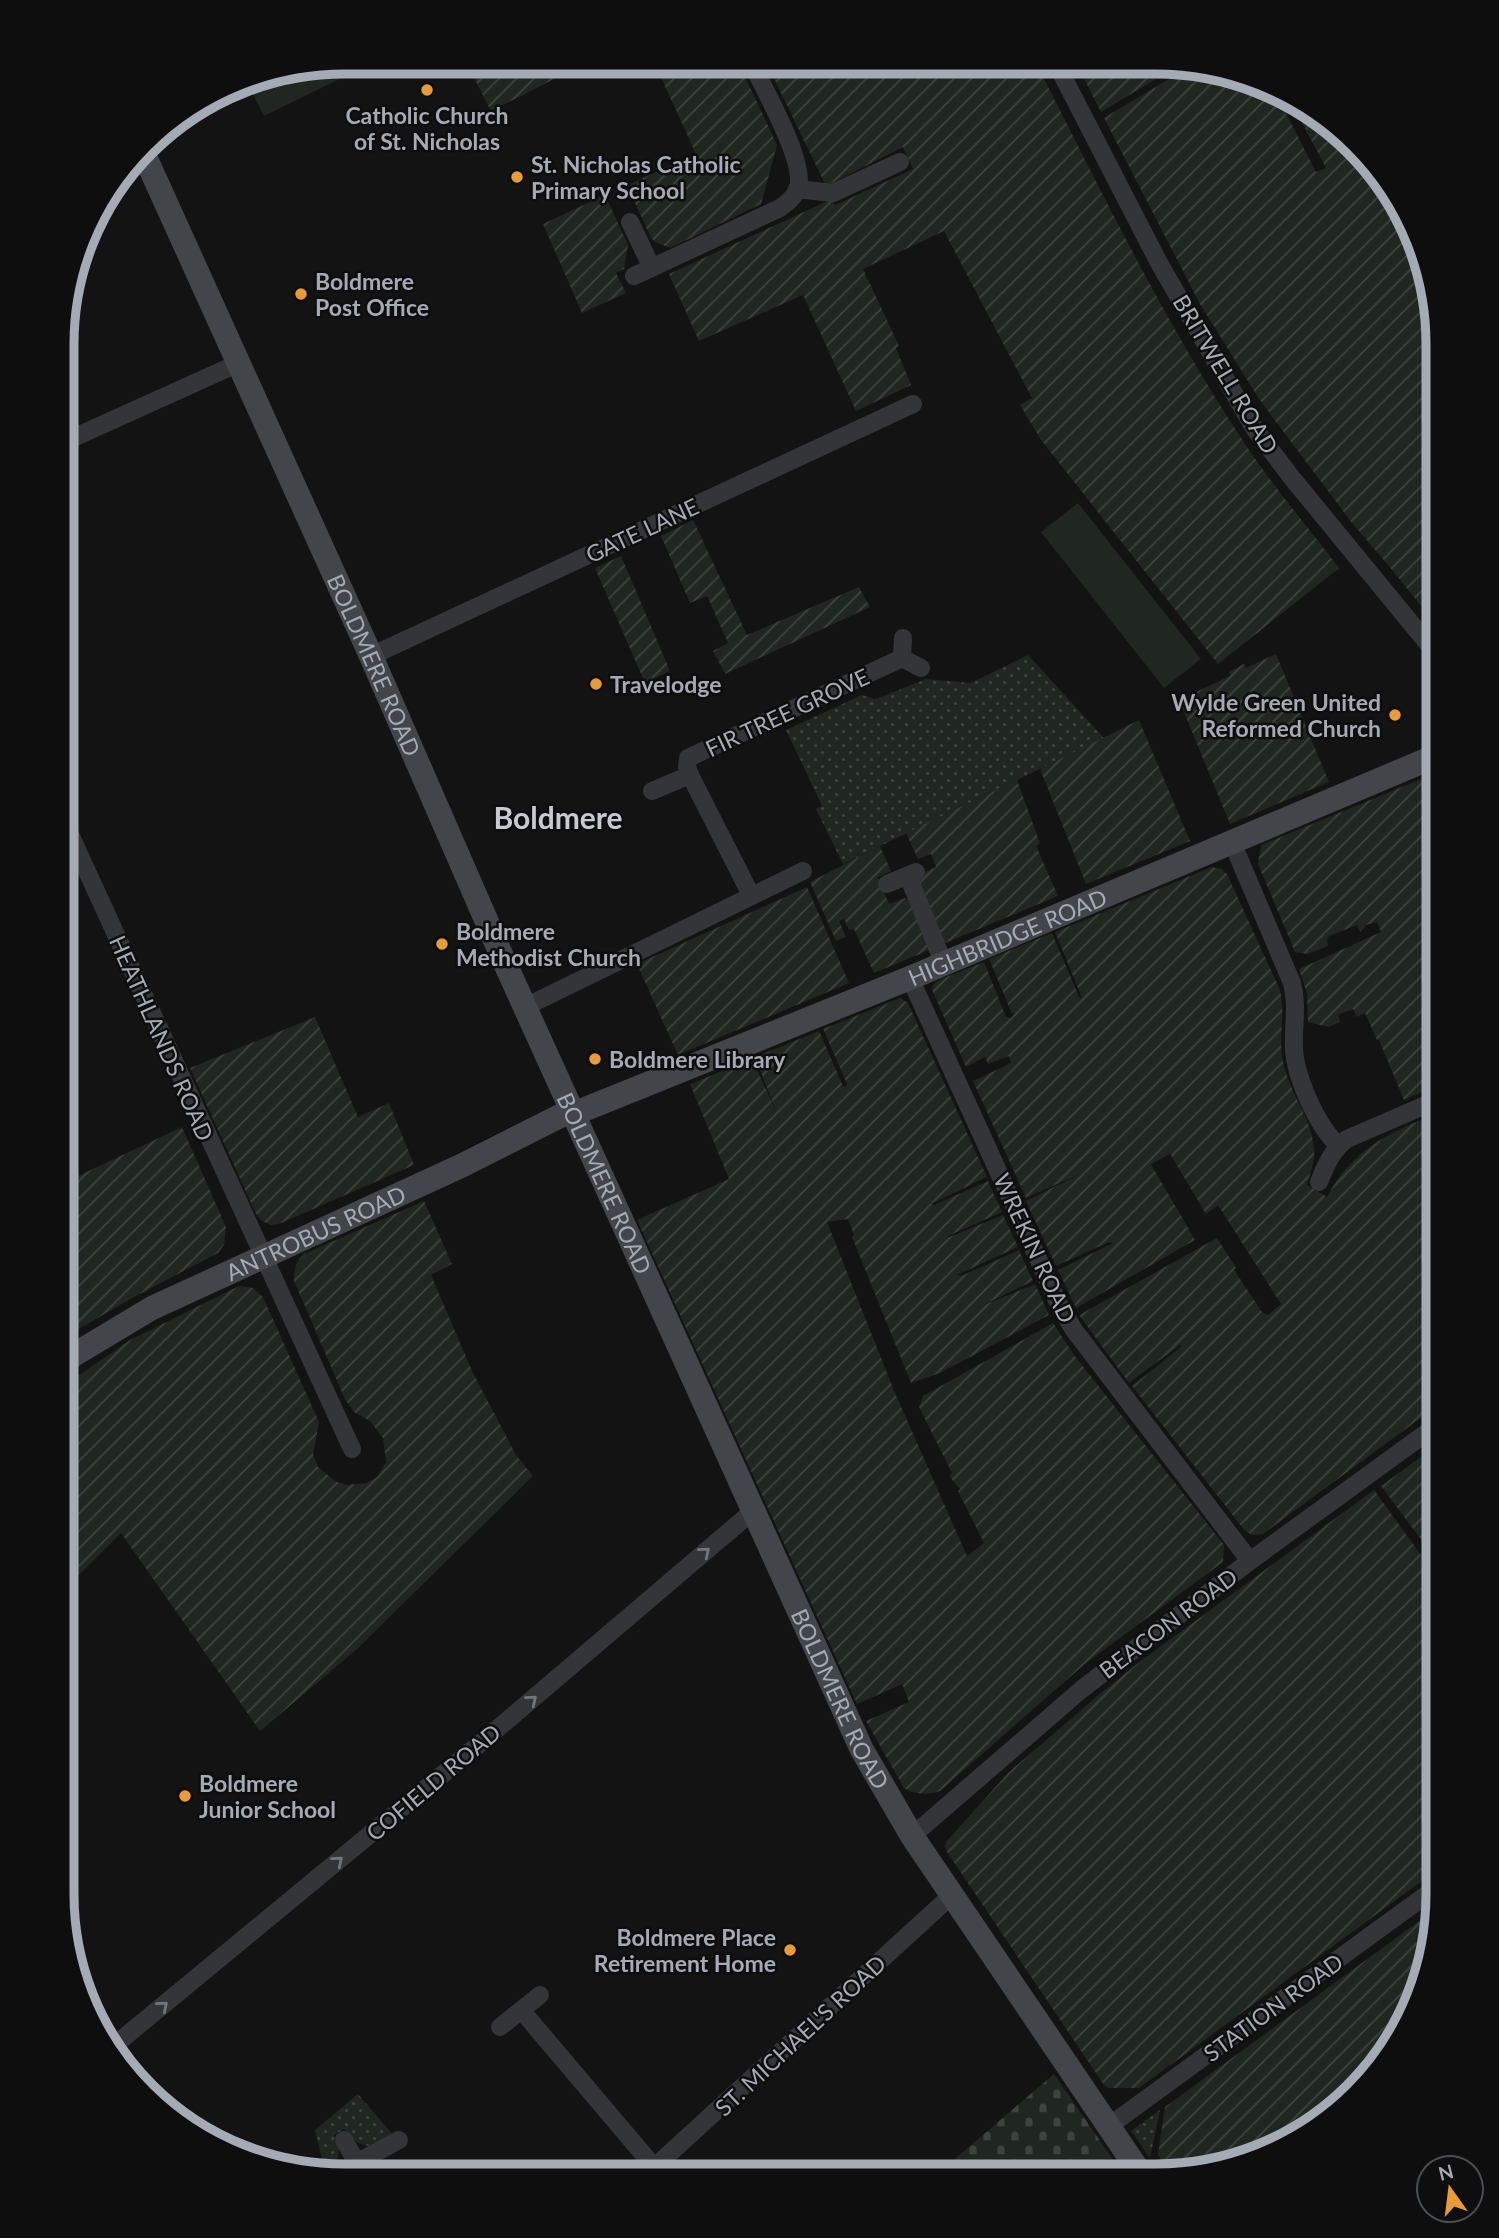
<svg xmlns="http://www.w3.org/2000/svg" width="1499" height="2238" font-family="Lato,sans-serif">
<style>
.grass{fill:url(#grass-dots)}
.cemetery{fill:url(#cemetery-stones)}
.garden{fill:url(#garden-furrows)}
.pitch{fill:#1f2720}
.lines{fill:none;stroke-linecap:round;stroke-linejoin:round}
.street{stroke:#343539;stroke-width:18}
.secondary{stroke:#424549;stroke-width:24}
.oneway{stroke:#72767d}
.poi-dot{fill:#e89b37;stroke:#0e0e0f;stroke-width:2.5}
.labels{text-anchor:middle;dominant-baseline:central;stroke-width:5;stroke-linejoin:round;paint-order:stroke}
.poi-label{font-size:23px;font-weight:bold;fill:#a5abb4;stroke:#0e0e0f;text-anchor:start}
.street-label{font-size:23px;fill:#a5abb4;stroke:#0e0e0f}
.district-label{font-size:30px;font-weight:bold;fill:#c6cad1;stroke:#0e0e0f}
.rim{fill:none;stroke:#a5abb4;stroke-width:9}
</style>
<defs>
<pattern id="grass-dots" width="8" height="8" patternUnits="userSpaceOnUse" patternTransform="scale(1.75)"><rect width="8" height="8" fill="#1f2720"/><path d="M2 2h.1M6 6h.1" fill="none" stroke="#3d443e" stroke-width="1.8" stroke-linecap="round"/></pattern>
<pattern id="cemetery-stones" width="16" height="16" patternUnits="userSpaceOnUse" patternTransform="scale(1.75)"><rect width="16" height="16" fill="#1f2720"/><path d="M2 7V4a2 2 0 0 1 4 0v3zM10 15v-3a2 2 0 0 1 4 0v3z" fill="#3d443e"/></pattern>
<pattern id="garden-furrows" width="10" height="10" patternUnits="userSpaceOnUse" patternTransform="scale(1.75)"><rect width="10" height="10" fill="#1f2720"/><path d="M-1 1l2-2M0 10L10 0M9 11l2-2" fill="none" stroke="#3d443e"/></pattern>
</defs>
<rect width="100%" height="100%" fill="#131314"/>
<g class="grass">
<path d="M1028,655l76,83 -261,126 -27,-55 6,-3 -36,-76 76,-35 14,4 50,-20 45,4z"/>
<path d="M358,2094l42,49c-28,2 -38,10 -56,-14l-10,6 5,14 -1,9 -14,10 -9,-38z"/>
<path d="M1160,2110l-10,48 -19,-27z"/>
</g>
<path class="cemetery" d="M1054,2074l71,103 -190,-1z"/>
<g class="garden">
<path d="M461,62h97l6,12 -73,37 -22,-43 -4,2z"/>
<path d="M654,62h84l39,83 -16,59 -91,44 -15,-6 -4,-4 -24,-53 69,-31z"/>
<path d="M766,62l270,1c65,128 128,258 207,378 29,44 64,85 96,127l-121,96 -177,-224 -21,-35 12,-7 -88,-167 -81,38 36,77 -3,2 15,37 -55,26 -53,-116 -104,46 -30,-67 163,-75 3,6 78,-36 -10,-22 -77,39z"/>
<path d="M1076,63l105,1 -80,48z"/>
<path d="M1194,64l69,19 10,5 43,84 10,-4 -37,-70c12,7 26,13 37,21 37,27 85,90 94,135l-10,6 16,24 12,60v283l-49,-61 -37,-43 -93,-124 -59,-95 -96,-186z"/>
<path d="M605,195l23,50 -4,24 -8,4 10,20 -44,20 -39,-89z"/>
<path d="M693,520l54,115 112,-48 11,20 -145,67 -12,-23 15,-8 -21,-47 -17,7 -29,-67z"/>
<path d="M621,556l49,115 -25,12 -50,-115z"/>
<path d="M1276,654l53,128 -99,42 -51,-124 51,-24 -1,-4 15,-8 2,4z"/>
<path d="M1139,720l51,121 -104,43 -46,-115z"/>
<path d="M1438,772l-1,287 -4,3 4,16 -4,9 -29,13 -25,-60h-2l-12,-27 -8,4 -4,-8 -15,6 2,7 -12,5 -20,-5 -1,-28 -8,-25 82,-37 -4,-10 -11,3 -6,7 -3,-7 -28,11 -2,4 1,6 -20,8 -13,-2 -37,-88 3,-19z"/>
<path d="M1017,780l23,63 -4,3 22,50 -115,48 -27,-62 7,-9 13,-6 -5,-13 -13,5 -12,-26z"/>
<path d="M880,846l11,25 -13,6 11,27 16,-6 9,5 18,46 -58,24 -20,-44 -5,1 -5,-11 -5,2 7,16 -10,4 -26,-59z"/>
<path d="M1212,867l10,2 5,5 53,116c6,25 -3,51 4,76 7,30 33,60 30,92 -1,9 -5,18 -7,27l20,12c26,-49 61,-63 110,-84v293l-174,128 -11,1 -7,-4 -113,-145 50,-40 -2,-1 -51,38 -50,-68 138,-77 19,30 -2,2 28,42 6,3 13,-11 -63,-99 -12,9 -36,-60 -19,10 44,76 -119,68 -18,-38 55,-27 -4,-1 -53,24 -30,-65 56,-28 -56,25 -53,-117 38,-18 -2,-7 -21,8 -3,-7 -19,10 -34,-77 1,-5 6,-5 45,-18 22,55 5,1 4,-5 -3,1 -23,-55 63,-26 27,64 3,1 -27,-66z"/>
<path d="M807,887l42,96 -171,72 -41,-91z"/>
<path d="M900,998l8,5 79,174 -56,27 3,1 54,-24 14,31 -54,24 -1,2 56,-23 15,32 -61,28 4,1 58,-26 14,31 -54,26 56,-23 14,31 -109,58 -29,10 -59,-146 2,-2 -6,-16 -21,3 68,171 72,163 17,-13 -26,-52 2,-2 -11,-13 3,-3 -33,-66 4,-11 130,-73 21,32 150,190 -1,17 -137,101 -146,128c-12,4 -26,4 -36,-3l-38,-67 43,-19 -7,-18 -45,20 -220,-484 92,-41 -39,-95 62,-25 24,52 -21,-54 64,-26 24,55 3,1 1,-3 -24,-55z"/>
<path d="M315,1017l43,100 31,-14 25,62 -135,59 -8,1 -9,-4 -6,-7 -66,-146z"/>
<path d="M182,1127l44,100 -2,18 -6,8 -84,44 -57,33 -15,4v-148l16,-10z"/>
<path d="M424,1201l28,63 -21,11 42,98 43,82 17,21 -176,173 -97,82 -139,-198 -59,59v-205l68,-47 109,-54 14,2 10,9 56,125 -6,33 5,12 17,14 11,4 21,-2 10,-6 9,-15 -3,-24 -13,-17 -16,-9 -9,-13 -51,-118c0,-12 1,-19 10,-27z"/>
<path d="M1437,1445v116l-56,-75z"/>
<path d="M1374,1490l63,87v54l-6,13 -10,6 10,14 6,-4v210l-298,218h-31l-4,-3 -157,-233 -2,-6 1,-4 63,-70 86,-74 43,-35z"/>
<path d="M1437,1908l-14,77 -33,66 -49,56 -77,48 -93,19 -13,-19 7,-48z"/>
</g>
<g class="pitch">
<path d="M344,61h7l5,10 -92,45 -18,-36 7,-4z"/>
<path d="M1078,503l123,156 -37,29 -123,-156z"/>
</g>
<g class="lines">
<g class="street">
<path d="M1056,63l103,200 95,165 38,50 146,178"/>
<path d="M797,189l36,4 67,-31"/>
<path d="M630,222l22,46"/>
<path d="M634,276l146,-68c7,-5 15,-11 18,-20 8,-26 -34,-99 -47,-126"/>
<path d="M64,442l175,-79"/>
<path d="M903,638l-1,20 19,10"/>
<path d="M371,656l542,-252"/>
<path d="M652,791l38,-16"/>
<path d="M63,819l289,630"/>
<path d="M1232,842l60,141c6,22 1,43 2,65 1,28 23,78 44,97"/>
<path d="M908,876l36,88"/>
<path d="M887,884l29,-12"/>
<path d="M751,895l-61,-120 -3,-8 1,-9 214,-100"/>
<path d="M910,978l151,331 13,21 176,231"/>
<path d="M525,1007l278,-136"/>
<path d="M1319,1182c7,-17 13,-32 28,-43l90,-39"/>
<path d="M912,1836l170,-147 168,-128 187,-136"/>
<path d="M522,2011l133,157"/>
<path d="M500,2027l40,-32"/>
<path d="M110,2049l373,-308 270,-230"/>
<path d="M1109,2126l328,-239"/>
<path d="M344,2140l13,23"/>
<path d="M336,2174l63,-34"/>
<path d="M646,2175l307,-281"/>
</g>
<g class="secondary">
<path id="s1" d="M142,150l229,506 133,305 358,789 50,86 231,341"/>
<path id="s2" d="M62,1362l90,-54 311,-143 101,-51 19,-4 327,-132 528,-223"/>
</g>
</g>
<defs><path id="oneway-chevron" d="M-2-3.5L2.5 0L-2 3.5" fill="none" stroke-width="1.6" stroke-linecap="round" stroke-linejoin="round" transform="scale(1.75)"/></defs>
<g class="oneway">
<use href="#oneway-chevron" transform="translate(705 1552) rotate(-40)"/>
<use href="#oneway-chevron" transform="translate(532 1700) rotate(-40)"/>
<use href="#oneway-chevron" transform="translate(338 1861) rotate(-40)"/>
<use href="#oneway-chevron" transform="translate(163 2006) rotate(-40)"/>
</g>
<g class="poi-dot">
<circle cx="427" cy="90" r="7"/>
<circle cx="517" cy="177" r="7"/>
<circle cx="301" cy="294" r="7"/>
<circle cx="596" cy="684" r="7"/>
<circle cx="1395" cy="715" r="7"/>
<circle cx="442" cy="944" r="7"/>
<circle cx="595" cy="1059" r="7"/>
<circle cx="185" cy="1796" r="7"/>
<circle cx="790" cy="1950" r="7"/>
</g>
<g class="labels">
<g class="poi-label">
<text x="427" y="115" text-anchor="middle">Catholic Church<tspan x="427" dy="26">of St. Nicholas</tspan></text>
<text x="531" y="164">St. Nicholas Catholic<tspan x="531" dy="26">Primary School</tspan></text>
<text x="315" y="281">Boldmere<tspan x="315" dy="26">Post Office</tspan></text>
<text x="610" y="684">Travelodge</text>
<text x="1381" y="702" text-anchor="end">Wylde Green United<tspan x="1381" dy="26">Reformed Church</tspan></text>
<text x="456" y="931">Boldmere<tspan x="456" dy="26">Methodist Church</tspan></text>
<text x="609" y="1059">Boldmere Library</text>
<text x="199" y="1783">Boldmere<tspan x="199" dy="26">Junior School</tspan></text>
<text x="776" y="1937" text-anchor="end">Boldmere Place<tspan x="776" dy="26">Retirement Home</tspan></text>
</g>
<g class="street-label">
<text transform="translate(1226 374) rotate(59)">BRITWELL ROAD</text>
<text transform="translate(642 530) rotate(-25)">GATE LANE</text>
<text stroke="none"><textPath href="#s1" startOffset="565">BOLDMERE ROAD</textPath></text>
<text transform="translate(787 712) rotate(-25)">FIR TREE GROVE</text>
<text stroke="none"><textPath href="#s2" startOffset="1038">HIGHBRIDGE ROAD</textPath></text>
<text transform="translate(162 1038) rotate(66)">HEATHLANDS ROAD</text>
<text stroke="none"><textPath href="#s1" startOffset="1132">BOLDMERE ROAD</textPath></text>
<text stroke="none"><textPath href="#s2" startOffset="285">ANTROBUS ROAD</textPath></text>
<text transform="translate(1035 1248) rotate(65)">WREKIN ROAD</text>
<text transform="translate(1168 1623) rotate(-37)">BEACON ROAD</text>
<text stroke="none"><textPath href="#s1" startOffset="1699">BOLDMERE ROAD</textPath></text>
<text transform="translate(433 1782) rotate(-40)">COFIELD ROAD</text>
<text transform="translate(1273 2007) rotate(-36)">STATION ROAD</text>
<text transform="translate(800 2035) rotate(-43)">ST. MICHAEL'S ROAD</text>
</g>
<g class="district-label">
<text x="558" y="817">Boldmere</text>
</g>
</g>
<path d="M0 0H1499V2238H0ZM344 74H1156A270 270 0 0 1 1426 344V1894A270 270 0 0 1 1156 2164H344A270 270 0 0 1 74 1894V344A270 270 0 0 1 344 74Z" fill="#0e0e0f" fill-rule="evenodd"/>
<path class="rim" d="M344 74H1156A270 270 0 0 1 1426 344V1894A270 270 0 0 1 1156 2164H344A270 270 0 0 1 74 1894V344A270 270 0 0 1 344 74Z"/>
<g transform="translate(1450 2189) rotate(346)"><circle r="33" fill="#0e0e0f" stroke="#4a4d51" stroke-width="2"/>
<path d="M0-5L12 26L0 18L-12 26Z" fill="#e89b37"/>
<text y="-10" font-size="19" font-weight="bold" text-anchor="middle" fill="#a5abb4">N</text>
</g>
</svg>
